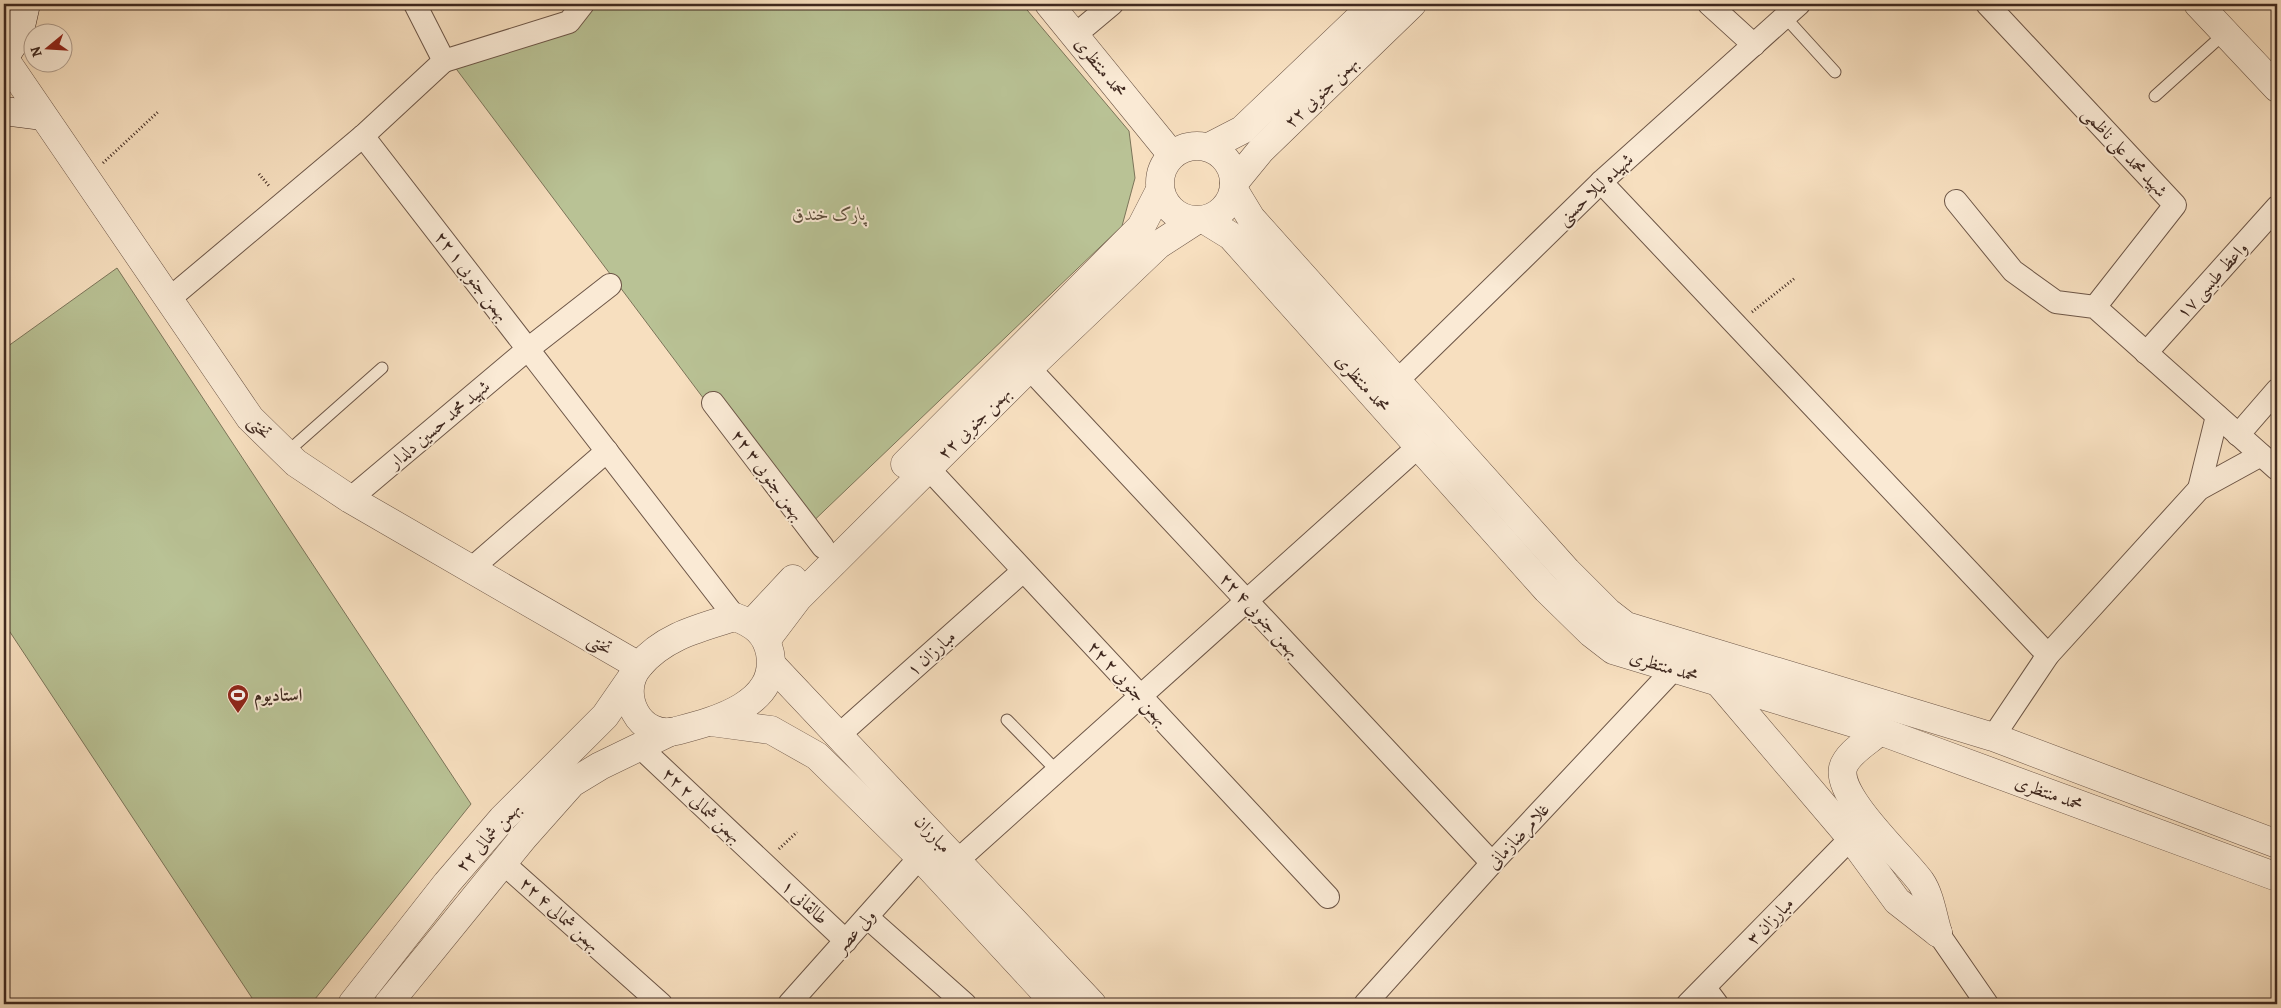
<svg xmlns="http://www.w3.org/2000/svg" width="2281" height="1008" font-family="Alegreya,Amiri,serif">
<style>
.green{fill:#b9c295;stroke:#7c755a}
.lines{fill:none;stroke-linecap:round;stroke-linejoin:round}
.service-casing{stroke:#6d5647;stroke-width:13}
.minor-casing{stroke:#6d5647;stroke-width:24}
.tertiary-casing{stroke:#6d5647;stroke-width:29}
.secondary-casing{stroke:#3f281f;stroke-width:29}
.path{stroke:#3f281f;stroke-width:3;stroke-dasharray:1 2.5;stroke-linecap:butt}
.service{stroke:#faead5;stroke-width:11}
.minor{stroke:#faead5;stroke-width:22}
.tertiary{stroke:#faead5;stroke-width:28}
.secondary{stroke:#faead5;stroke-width:28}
.labels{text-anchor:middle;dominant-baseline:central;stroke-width:4;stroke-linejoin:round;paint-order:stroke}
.street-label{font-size:18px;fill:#3f281f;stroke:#faead5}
.park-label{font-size:18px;font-style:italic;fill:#5e4e3c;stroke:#faead5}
.poi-label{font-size:18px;font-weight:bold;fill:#3f281f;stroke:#faead5;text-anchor:start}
</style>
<rect width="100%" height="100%" fill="#f7dfbf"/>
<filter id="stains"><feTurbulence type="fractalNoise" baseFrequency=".004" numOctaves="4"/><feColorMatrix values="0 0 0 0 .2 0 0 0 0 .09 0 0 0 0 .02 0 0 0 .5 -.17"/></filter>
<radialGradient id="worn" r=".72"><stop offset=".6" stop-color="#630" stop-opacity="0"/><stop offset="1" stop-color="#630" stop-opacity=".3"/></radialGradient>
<g class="green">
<path d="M595,4h427l107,127 6,47 -13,48 -319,305 -352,-469 126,-33z"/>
<path d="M117,268l354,536 -160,200h-55l-252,-381v-274z"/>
</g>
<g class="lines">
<g class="service-casing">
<g id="service">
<path d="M1785,17l50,55"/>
<path d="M2155,96l70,-63"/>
<path d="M286,453l96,-85"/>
<path d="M1007,720l50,51"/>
</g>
</g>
<g class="minor-casing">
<g id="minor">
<path d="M415,4l29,57 125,-39 14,-18"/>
<path d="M1709,4l45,41"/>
<path d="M1987,4l188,201 -80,102"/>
<path d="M1075,35l37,-31"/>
<path d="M363,136l372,481"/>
<path d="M1601,182l447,473"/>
<path d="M1956,201l57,70 43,31 39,5 182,162"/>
<path d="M169,299l194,-163 81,-75"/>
<path d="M2146,353l131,-146"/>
<path d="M1029,368l463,495"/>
<path d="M1397,381l204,-199 198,-178"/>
<path d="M713,403l110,144"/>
<path d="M2238,435l39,-45"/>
<path d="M928,468l400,429"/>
<path d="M2199,489l18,-73"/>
<path d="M350,499l178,-150 82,-64"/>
<path d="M471,569l136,-118"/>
<path d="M839,735l184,-164"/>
<path d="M1993,737l55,-82 151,-166 62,-34"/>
<path d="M640,747l206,194"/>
<path d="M958,860l461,-414"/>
<path d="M503,863l158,141"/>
<path d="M867,917l98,87"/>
<path d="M1938,933l49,71"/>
<path d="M1705,988l12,16"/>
<path d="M789,1004l131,-147"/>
<path d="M1365,1004l127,-141 181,-193"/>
<path d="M1688,1004l163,-166"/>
</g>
</g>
<g class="tertiary-casing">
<g id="tertiary">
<path d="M1049,4l123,151"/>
<path d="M2198,4l79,84"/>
<path d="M4,58l246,360 46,45 54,36 289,167"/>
<circle cx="1197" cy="183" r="37"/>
<path d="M1209,147l33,-17 132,-126"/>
<path d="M1234,183l27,-33 151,-146"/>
<path d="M1234,190l17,28 316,353 41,41 18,14 367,111 284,107"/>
<path d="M1205,220l26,16 316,354 44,43 22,17 267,81 397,146"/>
<path d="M905,464l236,-237 19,-37"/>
<path d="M735,617c19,7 31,16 35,36 9,52 -56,68 -94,78 -37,9 -60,-38 -37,-65 25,-30 61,-38 96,-49z"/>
<path d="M752,623l41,-44"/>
<path d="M767,639l31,-41 231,-230 129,-123 37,-24"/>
<path d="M772,665l320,339"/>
<path d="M1720,684l131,154 46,63 41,32"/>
<path d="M711,722l60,8 46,26 103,101 136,147"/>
<path d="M1880,731c-11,10 -33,22 -37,37 -7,29 61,90 78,114 9,13 12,35 17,51"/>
<path d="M352,1004l95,-121 55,-64 103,-103 27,-39"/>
<path d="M388,1004l136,-167 48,-54 28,-17 70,-34"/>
</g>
</g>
<g class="secondary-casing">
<g id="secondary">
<path d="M4,58l15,-23 7,-31"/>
<path d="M4,111l39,5"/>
</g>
</g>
<g class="path">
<path d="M103,163l56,-52"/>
<path d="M259,174l11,13"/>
<path d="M1752,312l43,-34"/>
<path d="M779,849l18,-17"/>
</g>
<use href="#service" class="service"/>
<use href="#minor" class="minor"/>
<use href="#tertiary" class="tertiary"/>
<use href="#secondary" class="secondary"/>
</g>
<defs>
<g id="stadium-pin" transform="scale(1.125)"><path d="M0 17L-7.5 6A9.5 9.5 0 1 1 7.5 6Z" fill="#8f2418" stroke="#faead5"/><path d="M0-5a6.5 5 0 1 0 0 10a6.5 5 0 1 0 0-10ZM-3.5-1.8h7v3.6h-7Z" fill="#fff"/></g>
</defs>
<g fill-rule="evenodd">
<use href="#stadium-pin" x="238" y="695"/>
</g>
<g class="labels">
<g class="street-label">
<text transform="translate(1101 67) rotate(51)">محمد منتظری</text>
<text transform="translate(1321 92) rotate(-44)">۲۲ بهمن جنوبی</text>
<text transform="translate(2125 152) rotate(47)">شهید محمد علی ناظمی</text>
<text transform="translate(1595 189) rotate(-43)">شهیده لیلا حسنی</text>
<text transform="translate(472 276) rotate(52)">۲۲ بهمن جنوبی ۱</text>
<text transform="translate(2212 280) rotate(-48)">واعظ طبسی ۱۷</text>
<text transform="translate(1363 383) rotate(48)">محمد منتظری</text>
<text transform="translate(974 423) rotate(-45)">۲۲ بهمن جنوبی</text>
<text transform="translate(439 424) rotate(-40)">شهید محمد حسین دلدار</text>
<text transform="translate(260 427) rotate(47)">تختی</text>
<text transform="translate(768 475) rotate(53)">۲۲ بهمن جنوبی ۳</text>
<text transform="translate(1260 615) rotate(47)">۲۲ بهمن جنوبی ۴</text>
<text transform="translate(600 644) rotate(30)">تختی</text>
<text transform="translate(931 653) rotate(-42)">مبارزان ۱</text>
<text transform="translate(1664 666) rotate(17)">محمد منتظری</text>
<text transform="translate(1128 683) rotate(47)">۲۲ بهمن جنوبی ۲</text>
<text transform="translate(2049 793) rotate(20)">محمد منتظری</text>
<text transform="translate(702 805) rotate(43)">۲۲ بهمن شمالی ۲</text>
<text transform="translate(933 834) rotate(47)">مبارزان</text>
<text transform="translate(1518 836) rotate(-47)">غلامرضازمانی</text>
<text transform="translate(488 837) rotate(-48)">۲۲ بهمن شمالی</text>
<text transform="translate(805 902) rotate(43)">طالقانی ۱</text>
<text transform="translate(560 914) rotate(42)">۲۲ بهمن شمالی ۴</text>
<text transform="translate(1770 921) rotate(-46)">مبارزان ۳</text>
<text transform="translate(855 931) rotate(-48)">ولی عصر</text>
</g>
<g class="park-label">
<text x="829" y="214">پارک خندق</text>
</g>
<g class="poi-label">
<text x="254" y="695">استادیوم</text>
</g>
</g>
<rect width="2281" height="1008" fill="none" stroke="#f7dfbf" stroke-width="20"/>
<rect x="5" y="5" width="2271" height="998" fill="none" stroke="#3f281f" stroke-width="2.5"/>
<rect x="10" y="10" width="2261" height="988" fill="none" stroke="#3f281f"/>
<g transform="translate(48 48) rotate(252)"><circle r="24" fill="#faead5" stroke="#af9c8c"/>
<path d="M0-4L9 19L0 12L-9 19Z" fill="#8f2418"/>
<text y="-8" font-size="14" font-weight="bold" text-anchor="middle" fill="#3f281f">N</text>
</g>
<rect width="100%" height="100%" filter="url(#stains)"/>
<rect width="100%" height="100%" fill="url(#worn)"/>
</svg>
